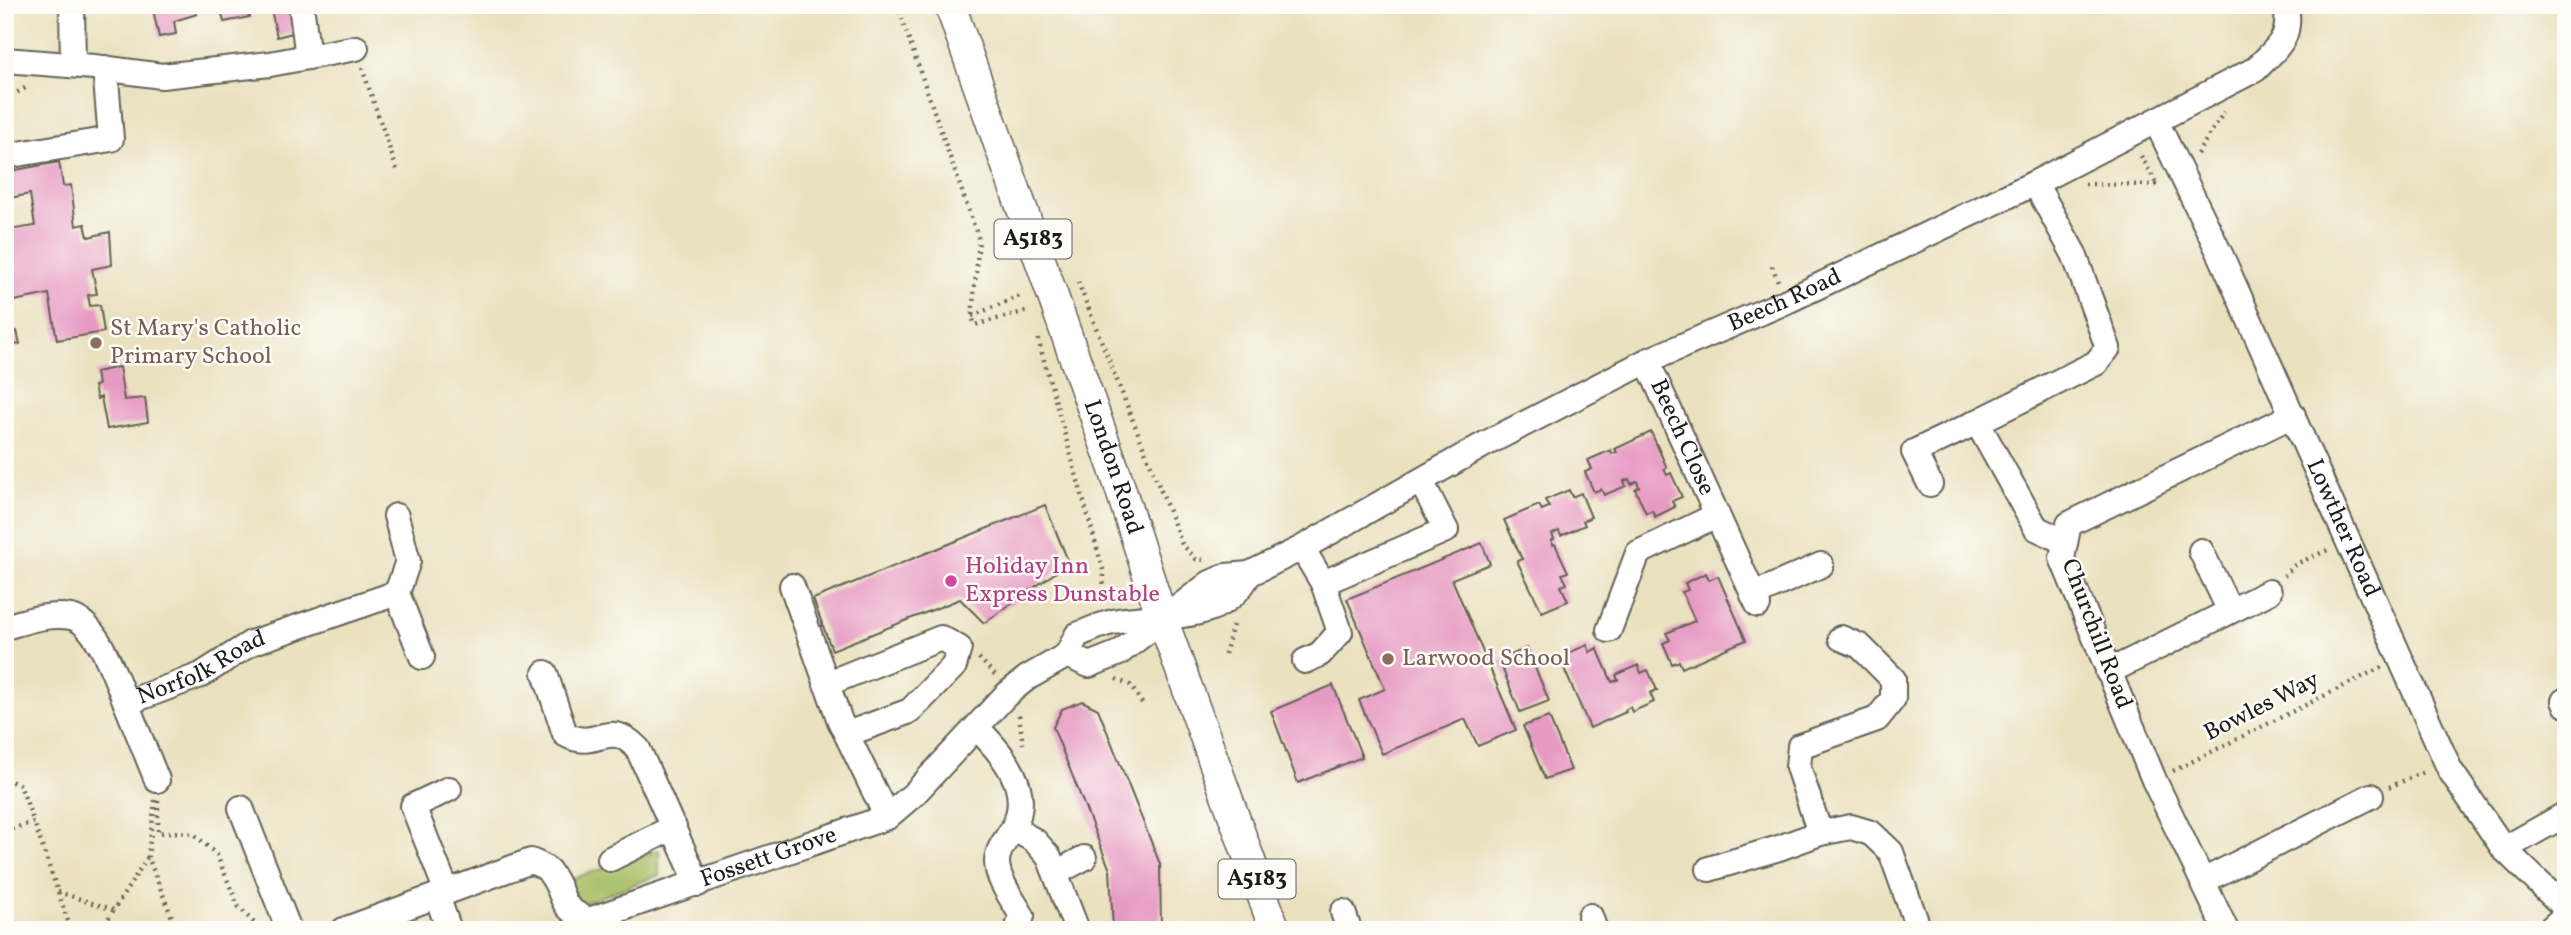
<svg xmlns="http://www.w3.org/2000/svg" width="2571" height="935" font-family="Vollkorn,serif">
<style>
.green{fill:#a6be64;stroke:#616d40;stroke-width:2}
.building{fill:#e79bc3}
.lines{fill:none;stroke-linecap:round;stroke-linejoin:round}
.minor-casing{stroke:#646155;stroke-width:28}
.major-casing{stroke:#646155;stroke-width:33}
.path{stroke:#646155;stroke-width:4.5;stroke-dasharray:2 5;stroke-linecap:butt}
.minor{stroke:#fff;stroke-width:24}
.major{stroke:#fff;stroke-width:30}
.education-dot{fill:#8d6e63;stroke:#fdfcf7;stroke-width:2.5}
.hotel-dot{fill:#d1479c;stroke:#fdfcf7;stroke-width:2.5}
.labels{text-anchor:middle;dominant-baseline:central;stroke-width:5;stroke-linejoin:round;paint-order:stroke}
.shield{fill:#fdfcf7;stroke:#605f5e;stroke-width:2}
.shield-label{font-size:23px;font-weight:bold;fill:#1c1c1c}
.street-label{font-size:24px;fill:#1c1c1c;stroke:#fdfcf7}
.education-label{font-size:24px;fill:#785e54;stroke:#fdfcf7;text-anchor:start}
.hotel-label{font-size:24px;fill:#b23c85;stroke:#fdfcf7;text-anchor:start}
</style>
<rect width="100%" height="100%" fill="#fdfcf7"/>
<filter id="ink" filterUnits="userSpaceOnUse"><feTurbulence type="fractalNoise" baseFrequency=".0143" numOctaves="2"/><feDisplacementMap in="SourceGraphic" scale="14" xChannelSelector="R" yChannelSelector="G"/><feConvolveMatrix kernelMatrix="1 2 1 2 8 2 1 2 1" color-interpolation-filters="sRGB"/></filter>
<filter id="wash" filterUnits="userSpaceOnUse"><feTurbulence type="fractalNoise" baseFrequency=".00686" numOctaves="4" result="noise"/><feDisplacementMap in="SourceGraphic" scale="28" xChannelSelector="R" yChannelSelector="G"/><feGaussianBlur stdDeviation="1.57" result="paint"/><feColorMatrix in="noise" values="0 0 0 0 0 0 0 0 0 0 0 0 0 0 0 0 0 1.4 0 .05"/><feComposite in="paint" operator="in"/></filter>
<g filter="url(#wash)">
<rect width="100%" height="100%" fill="#eae1bf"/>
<path class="green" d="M659,850v25l-77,29 -6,-4 -8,-20z"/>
<g id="blocks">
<g class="building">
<path d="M152,5h43l2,9 -23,7 2,13 -17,3z"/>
<path d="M220,5h28l2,12 -26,5z"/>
<path d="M270,5h20l6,27 -19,5z"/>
<path d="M59,162l4,24 8,-1 5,41 9,-2 3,13 22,-5 2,33 -20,4 5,25 -9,1 2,11 10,-1 4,27 -47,8 -8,-46 -40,8 4,30 4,-1 3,13 -15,3v-131l4,14 26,-4 -5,-32 -25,5v-27z"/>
<path d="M119,367l5,33 21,-2 3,24 -41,7 -6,-32 -4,2 -3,-13 4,-1 -2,-13z"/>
<path d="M1651,432l16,36 -3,1 3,6 4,-2 11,24 -10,4 3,6 -20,10 -3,-7 -6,3 -11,-24 4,-2 -2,-6 -6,3 -2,-5 -5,2 2,5 -22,9 -3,-6 -7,3 -9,-20 7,-3 -4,-9 23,-10 1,4 5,-2 -2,-3z"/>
<path d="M1569,490l3,7 9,-4 10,24 -8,4 2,4 -24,11 -2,-5 -7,3 2,5 -3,2 2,4 2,-1 13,28 -6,2 5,10 -6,2 7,15 -26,11 -25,-51 5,-2 -18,-39 35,-15 3,5 7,-3 -4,-7z"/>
<path d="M1045,505l24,58 -85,60 -24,-24 -128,51 -19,-51z"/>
<path d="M1482,543l8,21 -38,15 64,151 -38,16 -13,-27 -83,35 -23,-54 26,-11 -38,-90z"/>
<path d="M1706,573l3,7 9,-4 28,64 -64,28 -3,-7 -7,3 -9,-21 7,-3 -4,-7 29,-12 -13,-29 6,-2 -3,-7z"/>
<path d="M1587,645l3,7 7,-4 15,34 6,-2 -2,-5 22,-10 3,8 7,-3 9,20 -7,3 4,9 -22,10 -2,-5 -5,3 1,2 -36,16 -28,-64 7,-3 -3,-7z"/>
<path d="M1527,648l22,53 -29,11 -21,-52z"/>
<path d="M1333,685l29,72 -64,26 -27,-72z"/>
<path d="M1082,701l16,8 62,155 1,66h-48l-3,-60 -57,-143 9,-18z"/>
<path d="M1549,717l22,53 -26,9 -22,-53z"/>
</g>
</g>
</g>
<g filter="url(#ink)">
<use href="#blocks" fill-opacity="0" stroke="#646155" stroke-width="2"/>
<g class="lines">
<g class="minor-casing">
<g id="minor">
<path d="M72,5l1,60"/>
<path d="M301,5l7,52"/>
<path d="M5,60l89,7 68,9 108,-12 86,-16"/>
<path id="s1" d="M2156,121l66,137 228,512 54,79 62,60"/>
<path d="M5,156l106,-17 -6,-71"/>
<path id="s2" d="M1647,361l111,244"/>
<path d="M1977,422l119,-59 12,-15 -34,-94 -39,-71"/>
<path d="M1930,484l-16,-32 63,-30 59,106 29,14"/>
<path d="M396,516l12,45 -11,32 25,64"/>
<path d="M1302,548l21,35 123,-53 -25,-49"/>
<path d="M2201,551l29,60"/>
<path d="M792,586l48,135 47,96"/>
<path d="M1753,595l68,-30"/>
<path id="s3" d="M5,627c21,-6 44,-14 66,-10 27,6 45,62 55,86l75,-28 50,-32 146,-50"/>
<path d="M1609,630l29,-77 79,-38"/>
<path id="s4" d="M1067,655l22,10 30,-12 91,-70 16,-7 23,-2 53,-26 183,-104 162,-83 138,-59 250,-119 221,-114c22,-23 36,-30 30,-64"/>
<path d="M1305,661l15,-7 20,-22 -17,-49"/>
<path d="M2108,672l161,-80"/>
<path d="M545,673l20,61c33,19 42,-18 73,15l60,135"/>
<path d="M826,684l115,-46 18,10 -5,18 -44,45 -63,23"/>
<path d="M2564,701l2,4"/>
<path d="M126,703l31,77"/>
<path d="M977,728c26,26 57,62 36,100 -6,11 -16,21 -16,34 0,18 17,39 25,54l-5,14"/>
<path d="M241,808l48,122"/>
<path d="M1013,828l22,13 14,16 28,73"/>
<path d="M1820,833l-22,-66 2,-21 77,-27 16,-20v-20l-33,-33 -19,-8"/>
<path d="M2504,849l62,-35"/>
<path d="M610,859l64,-32"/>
<path d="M1709,869l70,-21 41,-15 31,-6 20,6 20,19 28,78"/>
<path d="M1056,873l28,-15"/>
<path d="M2203,881l168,-85"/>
<path d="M447,892l-34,-86 36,-17"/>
<path d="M437,896l12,34"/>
<path d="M1343,912l6,18"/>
<path d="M1590,916l5,14"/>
<path id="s5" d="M344,930l187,-69c6,3 16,6 19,12 18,23 5,33 39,47l298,-103 27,-23 92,-99 21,-17 40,-23 10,-20c11,-4 24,-11 36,-13 50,-11 107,6 136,-48"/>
<path d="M2226,930l-72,-150 -92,-222 7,-34 224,-109"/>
<path d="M2549,930l17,-15"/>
</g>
</g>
<g class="major-casing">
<g id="major">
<path id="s6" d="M950,5l165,467 47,146 113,312"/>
</g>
</g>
<g class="path">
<path d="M897,5l82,235 -7,76 3,9 55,-15"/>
<path d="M362,68l35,102"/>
<path d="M5,99l24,-13"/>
<path d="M2197,154l27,-42"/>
<path d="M2141,156l16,28"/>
<path d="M2085,184l72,1"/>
<path d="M1772,266l6,15"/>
<path d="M1078,282l104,262 14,15 7,1"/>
<path d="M972,316l48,-20"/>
<path d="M1038,339l66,234 -1,19 -8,10"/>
<path d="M2284,576l12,-12 34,-15"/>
<path d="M1225,654l9,-33"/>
<path d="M979,658l18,19"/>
<path d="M1116,679l14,6 14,21"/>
<path d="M1019,715l4,29"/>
<path d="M2173,771l209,-104"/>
<path d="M5,779l15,6 14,37"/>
<path d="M2389,787l37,-16"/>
<path d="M155,800l-7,57 29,73"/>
<path d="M158,801v32l22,-1 15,3 22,20 21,51 23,24"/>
<path d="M5,831l29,-9 37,108"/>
<path d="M58,892l56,18"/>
<path d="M101,930l46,-72"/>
</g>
<use href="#minor" class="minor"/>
<use href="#major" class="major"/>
</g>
</g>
<g class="education-dot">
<circle cx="96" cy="343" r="7"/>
<circle cx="1388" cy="659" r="7"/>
</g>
<circle class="hotel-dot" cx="951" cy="581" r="7"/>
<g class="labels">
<g class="shield">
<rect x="994.5" y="219.5" width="77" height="39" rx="5"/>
<rect x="1218.5" y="859.5" width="77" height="39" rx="5"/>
</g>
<g class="shield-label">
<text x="1033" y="239">A5183</text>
<text x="1257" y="879">A5183</text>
</g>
<g class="street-label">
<text stroke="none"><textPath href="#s4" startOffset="814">Beech Road</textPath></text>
<text stroke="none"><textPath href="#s2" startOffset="84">Beech Close</textPath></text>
<text stroke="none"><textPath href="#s6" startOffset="490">London Road</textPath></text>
<text stroke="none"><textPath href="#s1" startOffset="448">Lowther Road</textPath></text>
<text transform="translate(2096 634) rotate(69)">Churchill Road</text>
<text stroke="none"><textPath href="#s3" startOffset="256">Norfolk Road</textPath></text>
<text transform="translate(2262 707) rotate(-27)">Bowles Way</text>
<text stroke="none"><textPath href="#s5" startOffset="476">Fossett Grove</textPath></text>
</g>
<g class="education-label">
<text x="110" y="329">St Mary's Catholic<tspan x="110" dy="28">Primary School</tspan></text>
<text x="1402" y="659">Larwood School</text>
</g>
<g class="hotel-label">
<text x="965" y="567">Holiday Inn<tspan x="965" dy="28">Express Dunstable</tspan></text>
</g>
</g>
<rect width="2571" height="935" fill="none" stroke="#fdfcf7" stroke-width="28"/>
</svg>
